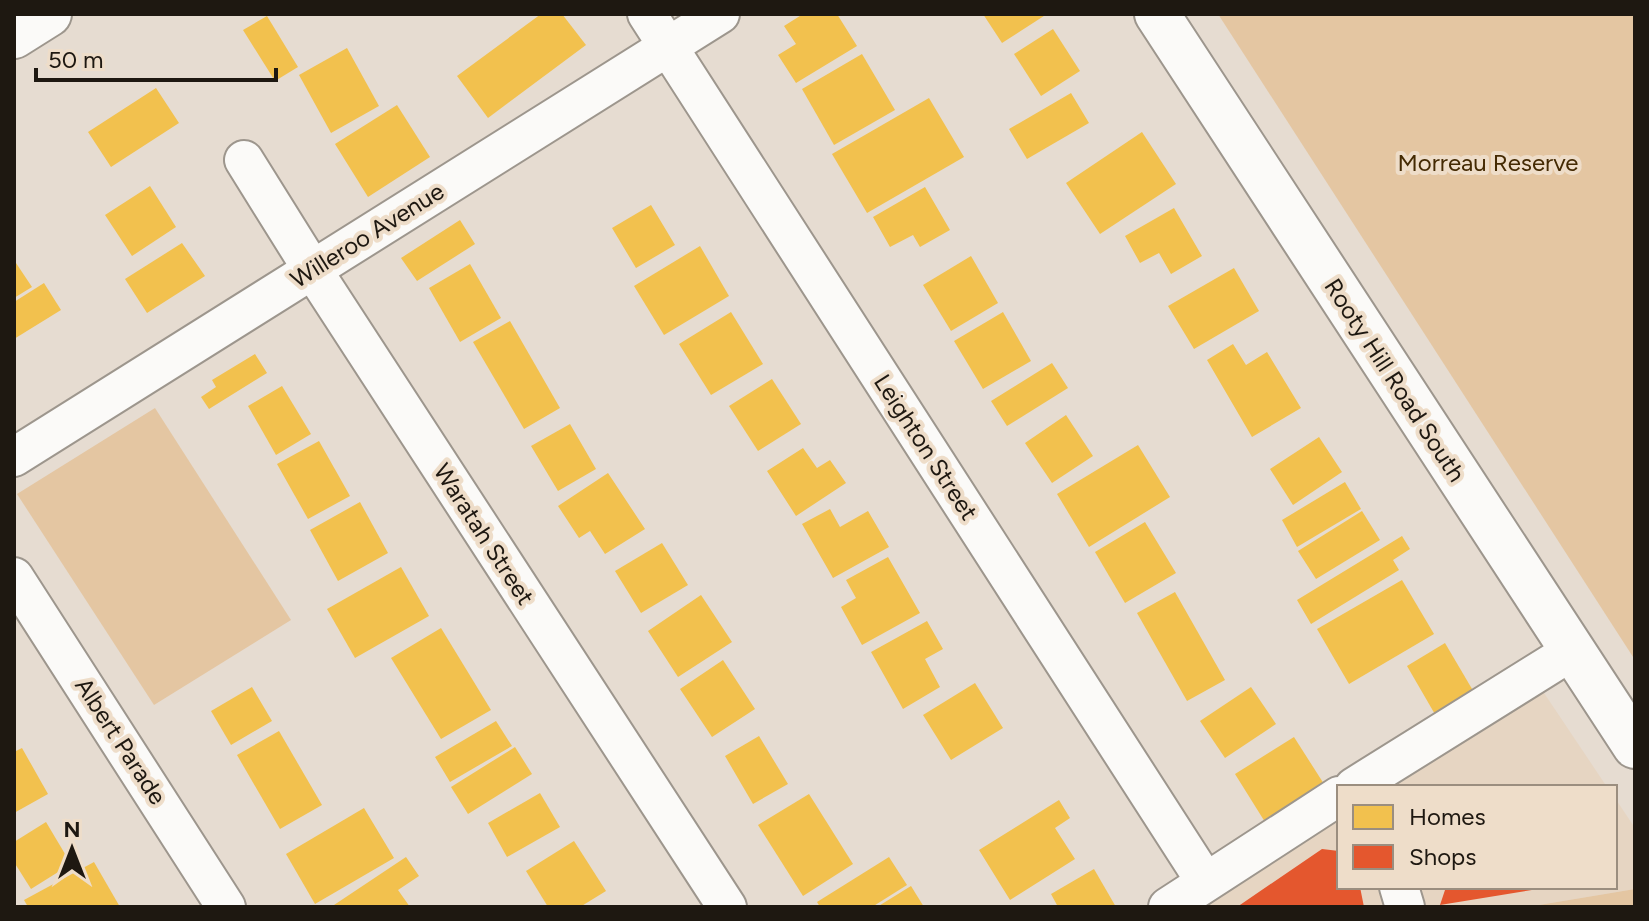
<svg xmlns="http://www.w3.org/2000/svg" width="1649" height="921" font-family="Figtree,sans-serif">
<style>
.built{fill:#e6d5c2}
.green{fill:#e4c6a2}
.homes{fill:#f2c14e}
.shops{fill:#e4572e}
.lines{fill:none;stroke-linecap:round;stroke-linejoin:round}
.minor-casing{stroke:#9d968d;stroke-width:42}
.major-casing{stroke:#9d968d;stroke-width:48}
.minor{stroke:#fbfaf8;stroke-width:38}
.major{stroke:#fbfaf8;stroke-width:44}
.labels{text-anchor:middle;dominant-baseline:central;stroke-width:8;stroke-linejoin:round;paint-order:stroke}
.park-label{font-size:24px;fill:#442a03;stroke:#eeddc9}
.street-label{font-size:24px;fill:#1e1811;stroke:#eeddc9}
</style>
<rect width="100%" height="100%" fill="#e6dcd1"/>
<g class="built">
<path d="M1540,687l67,100h-253z"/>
<path d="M1339,796v91h276v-89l20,30v61l-108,18h-359z"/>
</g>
<g class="green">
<path d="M1218,14h417v646z"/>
<path d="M155,408l136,212 -137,85 -137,-211z"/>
<path d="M1635,889v18h-108z"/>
</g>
<g class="homes">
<path d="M541,14h21l24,31 -98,73 -31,-42z"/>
<path d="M803,14h34l20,32 -61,37 -18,-28 18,-11 -12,-18z"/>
<path d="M983,14h64l-45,29z"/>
<path d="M267,16l31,51 -23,14 -32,-51z"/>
<path d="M1053,29l27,42 -39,25 -27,-42z"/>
<path d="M347,48l32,58 -48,27 -32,-58z"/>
<path d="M862,54l33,56 -61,35 -32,-56z"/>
<path d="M156,88l23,35 -68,44 -23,-35z"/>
<path d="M1071,93l18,30 -62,36 -18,-30z"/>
<path d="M929,98l35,59 -97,56 -35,-59z"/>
<path d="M397,105l33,52 -62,40 -33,-53z"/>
<path d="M1142,132l34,52 -76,50 -34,-51z"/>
<path d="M150,186l26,41 -44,29 -27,-41z"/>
<path d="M925,187l25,43 -30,17 -7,-12 -23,12 -17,-30z"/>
<path d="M651,205l24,40 -39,23 -24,-40z"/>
<path d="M1174,208l28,48 -31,18 -12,-21 -19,10 -15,-27z"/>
<path d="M460,220l15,24 -58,37 -16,-23z"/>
<path d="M182,243l23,33 -58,37 -22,-34z"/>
<path d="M700,246l29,50 -65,39 -30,-49z"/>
<path d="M971,256l27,47 -47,28 -28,-46z"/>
<path d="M14,260l18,27 -18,11z"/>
<path d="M470,264l31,54 -41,24 -31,-54z"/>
<path d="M1234,268l25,43 -65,38 -26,-43z"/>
<path d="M44,283l17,27 -47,29v-37z"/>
<path d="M731,312l32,52 -52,31 -32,-51z"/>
<path d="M1003,312l28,49 -48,28 -29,-48z"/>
<path d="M510,321l50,87 -36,21 -51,-87z"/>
<path d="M1233,344l13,21 21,-13 34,56 -49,29 -45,-77z"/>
<path d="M255,354l12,19 -58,36 -8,-12 15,-10 -4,-7z"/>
<path d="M1052,363l16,25 -61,38 -16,-25z"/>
<path d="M772,379l29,45 -43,27 -29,-45z"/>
<path d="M282,386l29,48 -35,21 -28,-49z"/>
<path d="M1066,415l27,41 -41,27 -27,-40z"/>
<path d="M570,424l26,45 -38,22 -27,-45z"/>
<path d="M1319,437l23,35 -49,33 -23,-36z"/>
<path d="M319,441l31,55 -42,23 -31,-55z"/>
<path d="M1138,445l32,52 -81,50 -32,-53z"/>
<path d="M803,448l14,20 13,-8 16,23 -50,33 -29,-45z"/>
<path d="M608,473l37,56 -40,25 -15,-23 -11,7 -21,-32z"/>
<path d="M1345,482l16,27 -64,38 -15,-27z"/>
<path d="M360,502l28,51 -50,28 -28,-51z"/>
<path d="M830,509l10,18 28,-16 21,36 -56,31 -31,-54z"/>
<path d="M1362,511l18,29 -64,39 -18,-28z"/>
<path d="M1145,522l31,51 -51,30 -30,-51z"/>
<path d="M1402,536l8,13 -17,11 6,10 -88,54 -14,-24z"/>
<path d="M662,543l26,42 -47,28 -26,-42z"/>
<path d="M888,557l32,56 -58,32 -21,-38 15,-9 -10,-18z"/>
<path d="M401,567l28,49 -74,42 -28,-49z"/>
<path d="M1402,580l32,54 -85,50 -32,-55z"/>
<path d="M1175,592l50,88 -38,21 -50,-88z"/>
<path d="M701,595l31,47 -54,35 -30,-46z"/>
<path d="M927,621l16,28 -18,10 15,28 -37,22 -32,-57z"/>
<path d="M441,628l50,82 -50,29 -50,-81z"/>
<path d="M1445,643l30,51 -39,22 -29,-50z"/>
<path d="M723,660l32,49 -43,28 -32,-48z"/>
<path d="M975,683l28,45 -52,32 -28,-45z"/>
<path d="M252,687l20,34 -41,24 -20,-34z"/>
<path d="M1251,687l25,37 -51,34 -25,-37z"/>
<path d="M496,721l16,25 -62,36 -15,-25z"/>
<path d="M279,731l43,74 -42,24 -43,-74z"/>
<path d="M759,736l29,48 -35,20 -28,-48z"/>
<path d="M1294,737l30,47 -59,38 -30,-48z"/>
<path d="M515,747l17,27 -64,40 -17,-27z"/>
<path d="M22,748l26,46 -34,19v-61z"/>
<path d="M540,793l20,34 -53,30 -19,-34z"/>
<path d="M809,794l44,70 -50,32 -45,-71z"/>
<path d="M1059,800l11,18 -15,10 20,31 -65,41 -31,-50z"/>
<path d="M364,808l30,50 -79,46 -29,-50z"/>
<path d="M46,822l25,42 -40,25 -17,-27v-20z"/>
<path d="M574,841l32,50 -26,16h-32l-22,-36z"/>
<path d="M406,857l13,19 -21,14 12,17h-79z"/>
<path d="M889,857l18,28 -35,22h-52l-3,-5z"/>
<path d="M94,862l26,45h-92l-4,-7z"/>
<path d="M1094,869l22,38h-58l-7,-13z"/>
<path d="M911,886l13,21h-47z"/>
</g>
<g class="shops">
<path d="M1322,849l17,2v36h21l4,20h-127z"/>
<path d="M1446,887h92v2l-98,16z"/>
</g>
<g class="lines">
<g class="minor-casing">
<g id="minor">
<path d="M647,14l558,867"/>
<path d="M244,160l68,109 415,638"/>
<path d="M14,457l706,-443"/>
<path d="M14,577l212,330"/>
<path d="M1354,787l218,-136"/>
<path d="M1399,887l6,20"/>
<path d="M1168,907l171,-111"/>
</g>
</g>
<g class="major-casing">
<g id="major">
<path d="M1157,14l478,732"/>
<path d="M14,36l35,-22"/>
</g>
</g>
<use href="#minor" class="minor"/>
<use href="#major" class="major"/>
</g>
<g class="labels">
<g class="park-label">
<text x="1488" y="162">Morreau Reserve</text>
</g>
<g class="street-label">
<text transform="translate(367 235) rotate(-32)">Willeroo Avenue</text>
<text transform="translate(1395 380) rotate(57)">Rooty Hill Road South</text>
<text transform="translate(926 447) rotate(57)">Leighton Street</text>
<text transform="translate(484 534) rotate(57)">Waratah Street</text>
<text transform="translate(121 741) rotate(57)">Albert Parade</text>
</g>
</g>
<rect width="1649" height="921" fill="none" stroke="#1e1811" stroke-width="32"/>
<rect x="1337" y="785" width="280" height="104" fill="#eeddc9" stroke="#9b8e7f" stroke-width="2"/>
<rect x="1353" y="805" width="40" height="24" fill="#f2c14e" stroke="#9b8e7f" stroke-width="2"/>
<text x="1409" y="825" font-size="24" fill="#1e1811">Homes</text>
<rect x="1353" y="845" width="40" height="24" fill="#e4572e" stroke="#9b8e7f" stroke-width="2"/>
<text x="1409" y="865" font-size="24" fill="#1e1811">Shops</text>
<g transform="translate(72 849)" stroke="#eeddc9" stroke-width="6" paint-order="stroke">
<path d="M0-6L14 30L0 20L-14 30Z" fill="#1e1811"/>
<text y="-12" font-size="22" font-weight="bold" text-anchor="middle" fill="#1e1811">N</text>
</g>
<path d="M36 68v12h240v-12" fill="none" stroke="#1e1811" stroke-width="4"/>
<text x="48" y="68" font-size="24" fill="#1e1811" stroke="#eeddc9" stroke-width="6" paint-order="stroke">50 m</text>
</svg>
